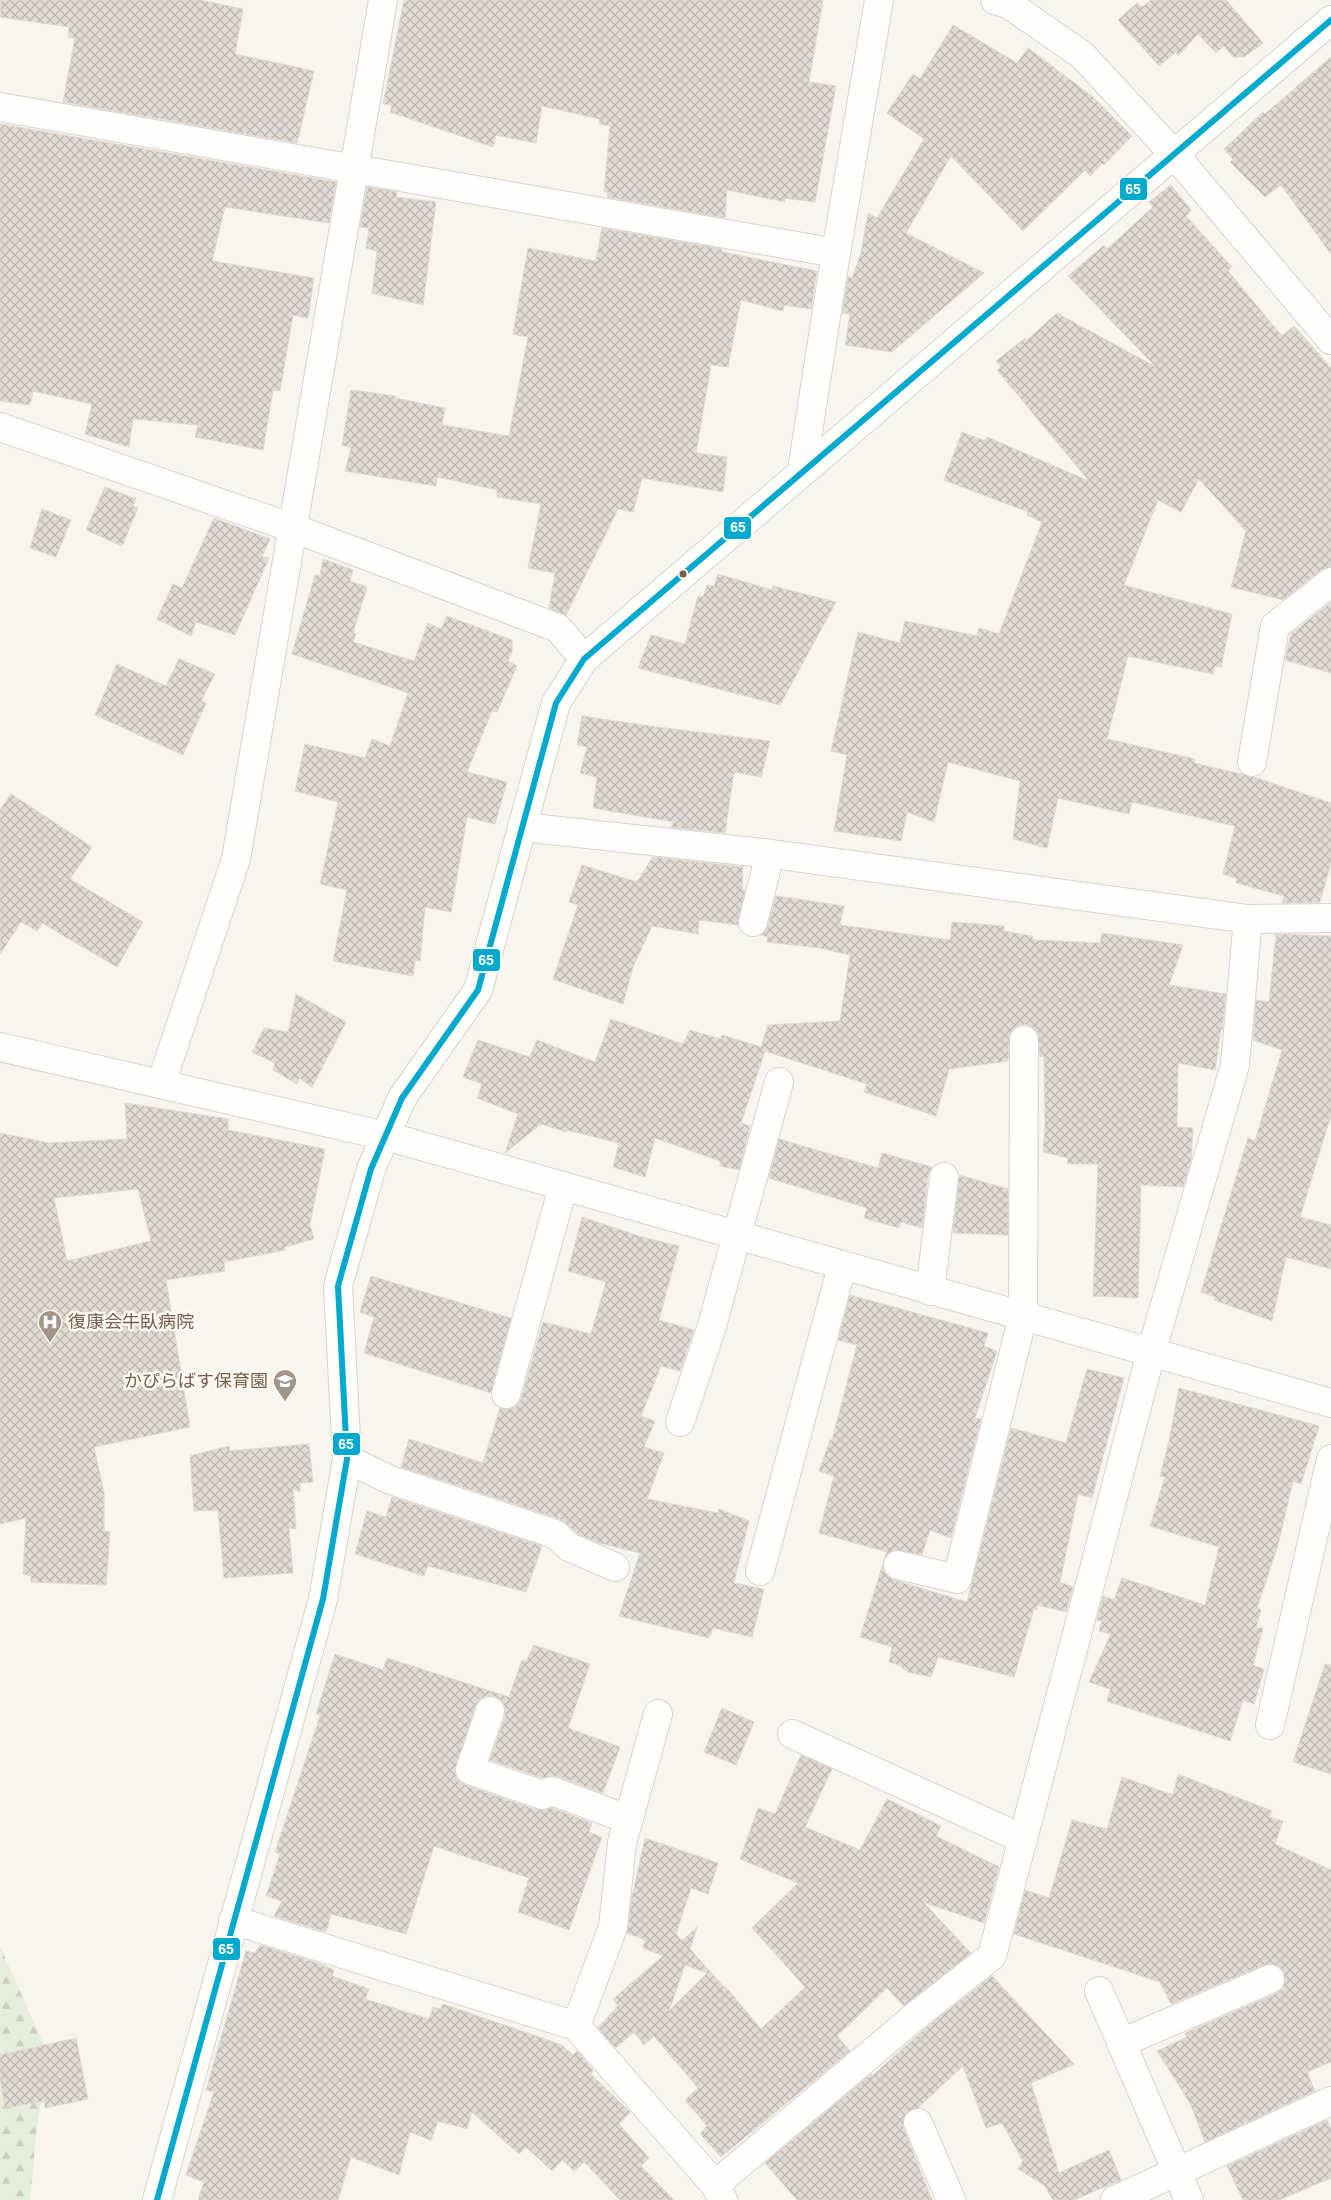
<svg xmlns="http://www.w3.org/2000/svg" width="1331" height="2200" font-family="Helvetica,'Noto Sans JP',sans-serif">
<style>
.forest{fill:url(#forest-firs)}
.building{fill:url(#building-cross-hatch);stroke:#e0d9d1;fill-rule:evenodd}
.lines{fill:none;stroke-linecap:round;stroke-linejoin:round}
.minor-casing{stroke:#d7d2cc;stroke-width:30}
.minor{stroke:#fefefc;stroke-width:28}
.bus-1-casing{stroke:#fefaf1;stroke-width:10}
.bus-1{stroke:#00a9ce;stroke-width:6}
.bus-dot{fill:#745f50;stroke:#fefaf1;stroke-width:2}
.labels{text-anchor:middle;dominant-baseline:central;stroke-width:5;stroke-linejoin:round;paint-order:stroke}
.poi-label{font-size:18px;fill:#745f50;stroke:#fefaf1;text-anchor:start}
.line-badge{stroke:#fefaf1;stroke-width:2}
.badge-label{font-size:14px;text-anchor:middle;font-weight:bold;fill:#fff}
</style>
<defs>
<pattern id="forest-firs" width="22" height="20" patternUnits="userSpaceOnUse" patternTransform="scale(1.25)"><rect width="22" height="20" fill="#e4eeda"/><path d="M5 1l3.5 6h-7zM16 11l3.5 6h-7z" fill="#c7cebd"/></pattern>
<pattern id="building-cross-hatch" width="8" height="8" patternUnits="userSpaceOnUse" patternTransform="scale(1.25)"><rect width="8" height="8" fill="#e1dbd4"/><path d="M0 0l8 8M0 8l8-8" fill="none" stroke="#bbb5ae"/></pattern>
</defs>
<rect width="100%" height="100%" fill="#f8f5ee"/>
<path class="forest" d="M0,1946l50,113 -13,66 -7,75h-30z"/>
<g class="building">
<path d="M1,0h199l43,9 -8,45 79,17 -17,72 -234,-41 12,-64 -7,-1 1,-10 -69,-10z"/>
<path d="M404,0h419l-14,82 27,4 -21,116 -31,-4 1,4 -58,-12 -2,28 -118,-21 1,-5h-4l6,-66 -10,-2 -1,-5 -57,-13 -6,37 -40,-8 -3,12 -103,-35 2,-7 -9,-1z"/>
<path d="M1151,0h75l37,43 -19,14h-11l-9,-11 -8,7 -18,-19 -20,22 -2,-4 -17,14 -41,-46 19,-17 5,4z"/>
<path d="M953,25l64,38 11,-15 65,49 39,39 -28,29 -2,-2 -12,13 -5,-6 -62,61 -72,-75 -45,77 78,40 -92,79 -47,-7 5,-31 -8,-1 6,-36 4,1 9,-25 7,-40 9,5 47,-79 -37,-26 26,-39 7,5z"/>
<path d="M1331,57v197l-50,-69 -16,12 -35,-35 3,-3 -9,-10 39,-37 2,2z"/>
<path d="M0,124l336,58 -7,41 -104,-16 -13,54 102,17 -6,40 -15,-3 -13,76 -7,-1 -10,60 -68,-13 3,-12 -65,-6 -4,28 -44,-13 7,-30 -59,-13 -3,14 -30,-4z"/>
<path d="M1171,185l20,25 -5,6 46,51 -4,4 54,65 12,-10 37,42v199l-10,3 -38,30 -52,-13 15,-56 -47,-52 -18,33 -23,-12 -34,85 108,29 -11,53 -6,-1 -2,8 -85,-18 -21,83 88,20 -1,4 60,14 77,26v60l-11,39 -38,1 2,-7 -48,-13v-5l-13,-4 12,-48 -103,-24 -3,12 -71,-16 -11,50 -34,-9 7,-58 -72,-19 -14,60 -27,-10 -6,29 -67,-10 13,-76 -16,-4 27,-119 42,11 5,-22 72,15 2,-8 20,6 43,-112 -15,-7 1,-3 -84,-32 18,-48 23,9 2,-4 102,44 -92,-111 4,-3 -5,-6 29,-23 2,2 30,-27 99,54 -88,-91 36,-31 3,4 46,-42 -4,-5z"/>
<path d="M367,187l30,5 -1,5 40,5 -13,103 -51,-12 5,-42 -11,-3 3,-20 -9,-1z"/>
<path d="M602,228l120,21v3l95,19 -6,38 -27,-4 -1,6 -42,-11 -13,67 -17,-2 -15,88 31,4 -4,35 -81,-14 -9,34 -15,-3 -52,106 -17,-7 6,-35 -27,-5 13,-64 -44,-7v-7l-60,-13 -1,9 -91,-15 6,-23 -9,-3 9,-55 45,6 -1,2 50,10 -3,17 67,11 19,-99 -15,-3 15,-86 68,13z"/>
<path d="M105,487l31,12 -3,7 5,2 -16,38 -36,-16z"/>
<path d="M42,509l29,11 -15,37 -26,-9z"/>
<path d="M214,518l56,21 -8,18 7,1 -34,77 -39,-13 -5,14 -34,-17 16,-35 9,4z"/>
<path d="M323,559l30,11 -3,11 17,6 -14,46 3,1 -3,8 61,19 14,-38 13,6 6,-13 65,24v12l-4,9 9,5 -20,46 -5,-1 -25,61 40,10 -12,42 -28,-7 -16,95 -26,-5 -5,54 -5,-1 -2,16 -80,-15 14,-71 -27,-6 18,-82 -43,-11 10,-47 60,14 7,-19 18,7 18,-53 -116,-39 23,-79 5,1z"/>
<path d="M718,574l54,16 1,-4 63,16 -56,103 -142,-37 13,-33 34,9 13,-48 5,1 4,-12 7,1z"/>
<path d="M1331,602v71l-46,-13 6,-26z"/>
<path d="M179,659l36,15 -14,27 5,2 -23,52 -88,-40 22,-51 49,22z"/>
<path d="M582,716l67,10 121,15 -9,36 -27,-5 -9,61 -54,-6 3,-5 -81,-14 4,-31 -17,-4 7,-26 -10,-2z"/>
<path d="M11,794l81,53 -22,32 73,43 -26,45 -75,-44 -5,8 -16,-9 -21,32v-144z"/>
<path d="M653,857l90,10 -1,23h3l-7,35 -39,-5 -1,14 -46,-8 -19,41 -10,37 -70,-25 25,-74 -9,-3 13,-37 55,17z"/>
<path d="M776,896l68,10 -4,19 110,15 2,-18 52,4v5l28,5 1,4 67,3 2,-10 81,12 -14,40 57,9 -4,36 -1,-1 -6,41 -37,-7 -1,64 16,1 -2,32 -8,27 -42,-2 -3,113 -45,-2 5,-132h-31l1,-6 -25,-6 2,-28 -1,-68 -4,1 -3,-25 -5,-5 -7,-3 -8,2 -7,7 -2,28 -59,8 -13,47 -72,-24 3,-8 -102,-33 -24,72 9,3 -11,44 -19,-4v-5l-65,-23 -10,39 -32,-10 6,-24 -52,-13 -1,2 -25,-8 -36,29 13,-39 -41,-16 5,-14 -19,-7 15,-37 52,17 7,-17 58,22 16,-43 72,25 7,-14 31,9 1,-4 39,12 7,-22 72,-4 10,-66 -30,-7 -53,-6 1,-5 -7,-2 7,-9z"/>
<path d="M1276,934l55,2v179l-31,102 31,8v44l-45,-12 -14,64 -58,-21 1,-3 -14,-5 47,-154 7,3 27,-91 -29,-10 3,-40 13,2z"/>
<path d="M296,994l50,28 -34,65 -13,-9 -2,6 -24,-14 2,-7 -23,-11 12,-24 24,4z"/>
<path d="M125,1103l103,16v11l97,19 -15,75 4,15 -29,8v3l-61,12 1,9 -59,9 24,147 -96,20 10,46v38l6,1 -4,53 -75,-3v-6l-8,-2 3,-56 -26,6v-391l49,10 78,-4zM138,1189l13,52 -84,20 -13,-63z"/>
<path d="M779,1139l99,29 4,-15 50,14 -4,8 -6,53 -21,-6 -2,6 -35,-10 3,-10 -98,-30z"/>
<path d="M959,1175l49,14v46l-55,-2z"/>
<path d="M582,1217l60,20 37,9 -20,74 35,10 -14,41 -19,-5 -20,50 14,5 -11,26 20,6 -17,46 71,14 1,-4 30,12 -15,62 30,6 -12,48 -39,-9 -4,10 -90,-22 21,-63 -41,-10 -21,-9 -18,-15 -159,-52 8,-28 74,24 17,-55 10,1 7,-4 4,-6 22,-77 48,12 15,-52 -38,-11z"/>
<path d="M371,1276l140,42 -20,75 -127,-40 10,-36 -14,-5z"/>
<path d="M850,1295l138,38 -4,13 13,5 -22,67 6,1 -30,119 -21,-8 -8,25 -28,-5 -9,7 2,-5 -68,-19 15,-57 -15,-5 11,-31h2l25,-95 -19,-5z"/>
<path d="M1087,1369l37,9 -32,120 -14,-4 -18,88 13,5 -7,25 -29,-7v5l-3,-1 -20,68 -76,-20 -7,20 -23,-5 -9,-7 -10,-3 3,-15 -32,-10 23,-73 4,12 7,4 73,22 44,-174 55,15z"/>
<path d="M1179,1388l140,38 -18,58 -8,-3 -15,64 -21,63 4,2 -5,18h7l-10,37 11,4 -10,35 -11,-4 -13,41 -123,-40 3,-12 -21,-7 22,-48 -12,-3 3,-10 -5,-1 6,-24 11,4 8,-22 83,27 14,-58 -69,-21 15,-49 -5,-1 9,-35z"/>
<path d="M309,1444l4,38 -13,1v9l-7,-3 3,40 -7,-1 4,45 -69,5 -6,-68 -24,1 -4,-55 39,-10 1,5z"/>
<path d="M392,1497l150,49 -16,46 -98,-26 -4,10 -69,-22 12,-43 19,6z"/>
<path d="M534,1645l56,19 -22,64 52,19 -17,46 -46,-17 -15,2 -52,-18 15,-44v-9l-3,-6 -7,-5h-9l-6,3 -5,7 -20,67 3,7 7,5 72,25 15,-2 40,15 -3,9 13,5 -33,93 -51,-18 11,-34 -95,-32 -28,88 -75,-20 -5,18 -52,-16 8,-15 -16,-5 14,-42 -5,-2 45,-136 -4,-2 19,-60 48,16 4,-12 122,39 13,-37 4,1z"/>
<path d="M1325,1664l6,1v109l-38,-12z"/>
<path d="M722,1708l32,14 -18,43 -32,-13z"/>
<path d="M801,1755l31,14 -27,58 55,23 27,-51 54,27 -5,10 63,31 -15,56 -61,-21 48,51 -67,53 -17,-18 -50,48 13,15 -129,106 -21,-23 7,-8 -22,-26 13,-12 -44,-52 -10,9 -10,-13 -18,16 -18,-20 20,-22 -5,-7 50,-43 -20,-8 2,-8 -18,-7 5,-36 13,-59 73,25 -10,31 -17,-6 -15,46 6,7 15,-14 -7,22 34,38 1,-1 36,43 44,-42 -53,-59 46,-45 -58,-24 18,-51 17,6zM685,1965l22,8 -38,38z"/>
<path d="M1178,1774l94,37 -3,6 14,4 -8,23 56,26v192l-24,10 8,19 -110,51 -15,-39 -33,-52 30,-14 -2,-4 92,-40 6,-5 2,-7 -1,-8 -4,-6 -8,-3 -8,1 -93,39 -11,-22 -146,-48 11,-44 24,8 23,-78 35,9 15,-52 51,18z"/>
<path d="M260,1945l58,18 16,7 -2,6 37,13 -4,10 64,20 4,-12 8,2 2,-5 119,41 11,10 4,-4 16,19 -2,4 39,38 -11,12 30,34 -8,8 33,34h-54l-36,-38 -10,9 -12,-11 -10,11 -26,-24 -7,7 -47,-42 -5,17 -29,-8 -7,19 -21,-8 -11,43 -48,-18 -13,43h-140l6,-18 -18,-7 28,-83 -8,-2 40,-139 9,2z"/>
<path d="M992,1976l82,88 -43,19 28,90 50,-23 12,30 -47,20h-21l-9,-15 -26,-16 5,-8 -21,-38 -16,5 -23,-62 -45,42 -12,5 -3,8 1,8 28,71h-135l-32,-37 106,-89 1,2 56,-50z"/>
<path d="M76,2038l12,61 -43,9 -1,-7 -39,7 -5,-31v-22z"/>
<path d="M1327,2120l4,9v49l-52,22h-36l-16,-34z"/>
</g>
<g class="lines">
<g class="minor-casing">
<g id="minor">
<path d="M995,0l15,5 72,50 92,99 157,186"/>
<path d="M0,107l836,146"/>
<path d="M0,427l293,101 265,100 26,31"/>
<path d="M802,470l34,-217 43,-253"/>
<path d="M1252,762l23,-136 56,-44"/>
<path d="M522,827l250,27 476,65 83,-1"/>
<path d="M753,922l17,-68"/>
<path d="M0,1047l386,89 945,267"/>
<path d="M161,1084l75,-225 147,-859"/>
<path d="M930,1291l14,-114"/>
<path d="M506,1394l57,-207"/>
<path d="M680,1422l32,-96 67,-244"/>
<path d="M347,1459l41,20 167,55 14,13 46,20"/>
<path d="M898,1565l59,14 66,-263 1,-276"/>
<path d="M760,1571l82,-305"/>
<path d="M490,1711l-20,59 72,25 10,-4 75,28"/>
<path d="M1270,1725l61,-266"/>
<path d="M792,1734l231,105"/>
<path d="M233,1920l343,106 139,159 8,15"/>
<path d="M1099,1991l90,209"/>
<path d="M576,2026l37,-99 9,-84 36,-129"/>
<path d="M1121,2043l149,-64"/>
<path d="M918,2123l33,77"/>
<path d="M715,2185l203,-171 74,-58 159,-603 84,-288 13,-146"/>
<path d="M157,2200l166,-601 24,-140 -9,-173 33,-117 31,-71 76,-108 78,-287 28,-44 747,-639"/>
<path d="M1115,2200l216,-99"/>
</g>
</g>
<use href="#minor" class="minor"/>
<g class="bus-1-casing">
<path id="bus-1" d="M157,2200l166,-601 24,-140 -9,-173 33,-117 31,-71 76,-108 78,-287 28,-44 747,-639"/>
</g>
<use href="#bus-1" class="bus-1"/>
</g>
<defs>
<g id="hospital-pin" transform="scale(1.25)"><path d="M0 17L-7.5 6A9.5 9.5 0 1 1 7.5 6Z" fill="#a29487" stroke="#fefaf1"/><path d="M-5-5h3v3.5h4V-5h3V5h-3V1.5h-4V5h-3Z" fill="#fff"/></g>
<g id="school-pin" transform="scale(1.25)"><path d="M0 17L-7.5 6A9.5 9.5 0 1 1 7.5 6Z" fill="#a29487" stroke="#fefaf1"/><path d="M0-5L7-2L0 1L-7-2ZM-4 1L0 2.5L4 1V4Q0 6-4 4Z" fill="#fff"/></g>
</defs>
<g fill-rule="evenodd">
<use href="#hospital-pin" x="50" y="1322"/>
<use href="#school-pin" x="285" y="1381"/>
</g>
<circle class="bus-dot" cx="683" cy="574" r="4.5"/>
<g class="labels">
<g class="poi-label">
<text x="68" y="1322">復康会牛臥病院</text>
<text x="268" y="1381" text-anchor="end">かぴらばす保育園</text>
</g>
</g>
<g class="line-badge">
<rect x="1119" y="177" width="29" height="24" rx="5" fill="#00a9ce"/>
<rect x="723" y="516" width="29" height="24" rx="5" fill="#00a9ce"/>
<rect x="472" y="948" width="29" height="24" rx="5" fill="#00a9ce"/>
<rect x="332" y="1432" width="29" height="24" rx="5" fill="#00a9ce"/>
<rect x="212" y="1937" width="29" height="24" rx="5" fill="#00a9ce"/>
</g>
<g class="badge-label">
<text x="1133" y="194">65</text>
<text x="738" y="532">65</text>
<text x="486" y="965">65</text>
<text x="346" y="1449">65</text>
<text x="226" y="1954">65</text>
</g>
</svg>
